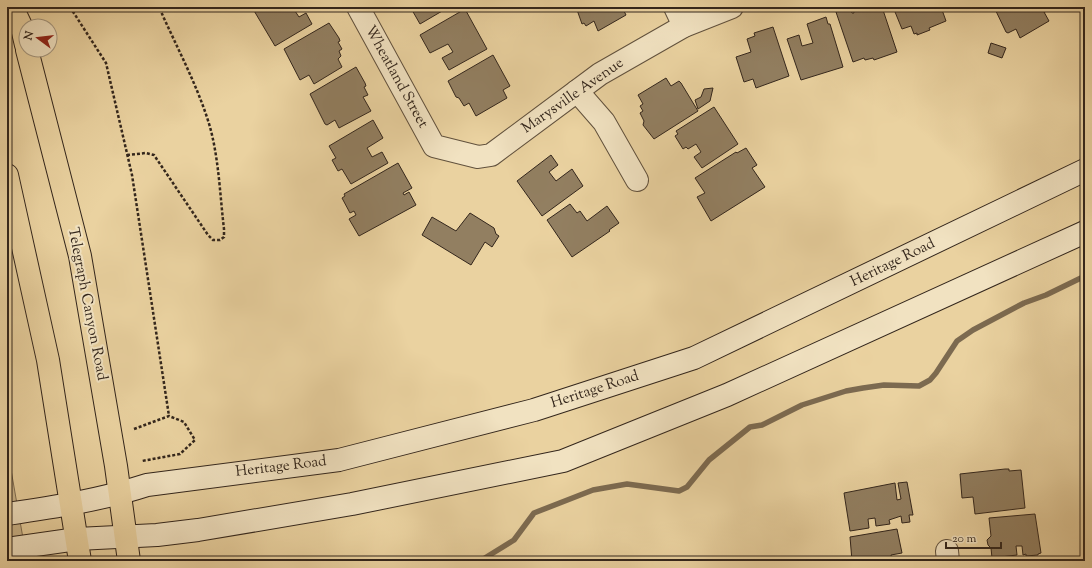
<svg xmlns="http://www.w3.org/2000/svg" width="1092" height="568" font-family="'Sorts Mill Goudy',serif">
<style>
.green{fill:#cbb58a;stroke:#7f6e53}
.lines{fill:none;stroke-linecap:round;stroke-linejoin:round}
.stream{stroke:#7c6a50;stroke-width:5.5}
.building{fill:#927f61;stroke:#33261c}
.street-casing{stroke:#61513d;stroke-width:24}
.secondary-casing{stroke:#33261c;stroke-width:24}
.primary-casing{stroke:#33261c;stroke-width:24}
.path{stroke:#33261c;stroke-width:2.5;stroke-dasharray:3 2;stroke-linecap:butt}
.street{stroke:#f1e2c1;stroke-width:22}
.secondary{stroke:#f1e2c1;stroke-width:22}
.primary{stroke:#ead2a0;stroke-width:22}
.labels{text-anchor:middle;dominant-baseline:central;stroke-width:4;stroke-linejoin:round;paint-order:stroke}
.street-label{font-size:15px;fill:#33261c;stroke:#f1e2c1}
</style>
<rect width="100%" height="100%" fill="#ead2a0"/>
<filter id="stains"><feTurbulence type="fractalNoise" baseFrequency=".005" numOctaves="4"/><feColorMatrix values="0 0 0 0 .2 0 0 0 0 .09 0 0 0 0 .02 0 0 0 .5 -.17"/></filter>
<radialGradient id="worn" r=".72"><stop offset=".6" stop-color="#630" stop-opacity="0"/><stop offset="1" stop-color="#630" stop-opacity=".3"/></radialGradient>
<path class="green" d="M7,447l20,114h-20z"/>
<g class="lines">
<path class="stream" d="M480,561l34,-21 20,-27 59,-23 34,-6 52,7 8,-4 22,-27 41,-33 12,-2 40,-20 44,-14 17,-3 21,-3 35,1 11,-6 6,-7 21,-32 16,-11 51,-27 22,-8 39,-19"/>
</g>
<g class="building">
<path d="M253,7h42l-2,1 6,9 7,-4 6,11 -37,22 -22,-37z"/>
<path d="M418,7h31l-29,17 -8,-14z"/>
<path d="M576,7h46l4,8 -28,16 -4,-10 -8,5 -2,-3 -2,1z"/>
<path d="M850,7l2,6h2l-1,-6h29l15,45 -23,8 -1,-2 -8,2 -1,-2 -11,4 -17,-50z"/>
<path d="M893,7h48l5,14 -17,7 1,2 -13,5v-2l-3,1 -3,-8 -9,3z"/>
<path d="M994,7h52l2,4 -4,1 5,9 -29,17 -4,-9 -8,4 -2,-1z"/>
<path d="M465,9l22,40 -38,21 -7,-12 11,-6 -5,-8 -18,9 -10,-18z"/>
<path d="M826,17l2,7h2l13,43 -42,13 -14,-41 12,-4 3,11 11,-3 -6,-19z"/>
<path d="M329,23l10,15 1,3 -2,1 4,7 -3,2 2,5 -3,3 4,8 -28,17 -5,-9 -9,5 -16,-31z"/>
<path d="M773,27l16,49 -33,12 -3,-9 -9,3 -8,-25 15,-5 -4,-13 8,-3 -1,-3z"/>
<path d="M991,43l15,5 -4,10 -14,-5z"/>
<path d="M493,55l17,31 -7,4 4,8 -31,18 -7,-13 -5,3 -5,-8 -3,-1 -8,-16z"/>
<path d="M356,67l9,16 1,3 -2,1 4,8 -5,2 8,14 -32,17 -4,-8 -8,5 -2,-1 -15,-30z"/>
<path d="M666,78l5,8 8,-5 2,2 17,28 -44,28 -11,-14 1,-4 -4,-8 3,-2 -3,-5 3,-2 -5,-9z"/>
<path d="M713,88l-3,13 -12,8 -3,-9 6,-3 3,-8z"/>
<path d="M714,107l24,37 -36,24 -8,-11 7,-5 -5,-8 -8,5 -2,-2 -3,2 -8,-13 3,-2 -2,-3z"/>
<path d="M373,120l10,18 -16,10 5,9 10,-5 6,11 -37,21 -9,-15 -4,2 -6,-11 4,-2 -7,-12z"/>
<path d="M746,148l11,17 -5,3 13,19 -54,34 -14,-24 8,-4 -10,-15 41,-26 1,1z"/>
<path d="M551,155l7,10 -9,7 7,9 16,-12 11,17 -41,30 -25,-35z"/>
<path d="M398,163l14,25 -9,5 1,2 5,-3 7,13 -57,31 -10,-17 7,-4 -2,-4 -4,2 -8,-15 3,-2 -1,-2z"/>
<path d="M570,204l7,9 3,-2 7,10 20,-15 12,17 -10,7 1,1 -38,26 -25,-37z"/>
<path d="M470,213l24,15 2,6 3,2 -7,11 -7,-5 -14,23 -49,-30 10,-18 24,14z"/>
<path d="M1005,469h4v2l12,-1 4,38 -50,6 -2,-17 -11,1 -2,-24z"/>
<path d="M907,482l6,33h-4l1,7 -8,1 -1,-7 -12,4 1,4 -14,2 -1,-8 -7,1 1,9 -19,3 -6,-38 51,-10 2,17 4,-1 -3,-16z"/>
<path d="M1035,514l6,39 -3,1v1l-12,1v-2l-3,1 -1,-9h-6l1,9 -25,3 -1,-10 -3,-3 -1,-5 4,-4 -2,-18z"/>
<path d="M897,529l5,24 -11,2 1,6h-40l-2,-24z"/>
</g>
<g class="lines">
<g class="street-casing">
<g id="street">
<path d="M358,7l76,139 44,11 13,-2 109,-81 84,-48 48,-19"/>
<path d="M675,7l9,19"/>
<path d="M577,91l27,31 33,58"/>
<path d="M947,551l1,10"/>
</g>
</g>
<g class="secondary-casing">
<g id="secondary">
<path d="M7,514c48,-7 94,-14 140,-29l192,-25 195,-50 160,-52 391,-188"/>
<path d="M7,549l70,-10 80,-4 41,-5 154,-26 211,-43 164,-66 358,-163"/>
</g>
</g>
<g class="primary-casing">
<g id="primary">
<path d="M12,7l10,21 4,17"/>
<path d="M27,50l53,206 36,210 13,95"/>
<path d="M7,175l41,185 32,201"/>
</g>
</g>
<g class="path">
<path d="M70,7l36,56 26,112 37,241"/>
<path d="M127,155l19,-2 8,2 54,80 5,5h7l4,-3v-8c-4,-33 -5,-69 -14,-102 -12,-41 -34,-81 -51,-120"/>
<path d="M134,429l35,-13 15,6 11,18 -15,14 -38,7"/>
</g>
<use href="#street" class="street"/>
<use href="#secondary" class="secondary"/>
<use href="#primary" class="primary"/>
</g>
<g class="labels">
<g class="street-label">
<text transform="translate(396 77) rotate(61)">Wheatland Street</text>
<text transform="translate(573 96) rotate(-35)">Marysville Avenue</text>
<text transform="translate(893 263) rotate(-26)">Heritage Road</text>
<text transform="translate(87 304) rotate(79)">Telegraph Canyon Road</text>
<text transform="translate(595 390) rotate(-18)">Heritage Road</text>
<text transform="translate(281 467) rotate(-7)">Heritage Road</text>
</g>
</g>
<rect width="1092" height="568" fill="none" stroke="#ead2a0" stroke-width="24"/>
<rect x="8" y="8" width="1076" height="552" fill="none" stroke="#33261c" stroke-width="2"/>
<rect x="12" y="12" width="1068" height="544" fill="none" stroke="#33261c"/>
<g transform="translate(38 38) rotate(285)"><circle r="19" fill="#f1e2c1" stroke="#a5977f"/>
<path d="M0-3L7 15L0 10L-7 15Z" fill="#8f2418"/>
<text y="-6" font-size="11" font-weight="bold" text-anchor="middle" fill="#33261c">N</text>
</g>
<path d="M946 542v6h55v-6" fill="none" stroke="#33261c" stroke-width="2"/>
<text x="952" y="542" font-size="12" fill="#33261c" stroke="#f1e2c1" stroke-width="3" paint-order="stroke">20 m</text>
<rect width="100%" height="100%" filter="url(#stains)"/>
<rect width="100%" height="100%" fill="url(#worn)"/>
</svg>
